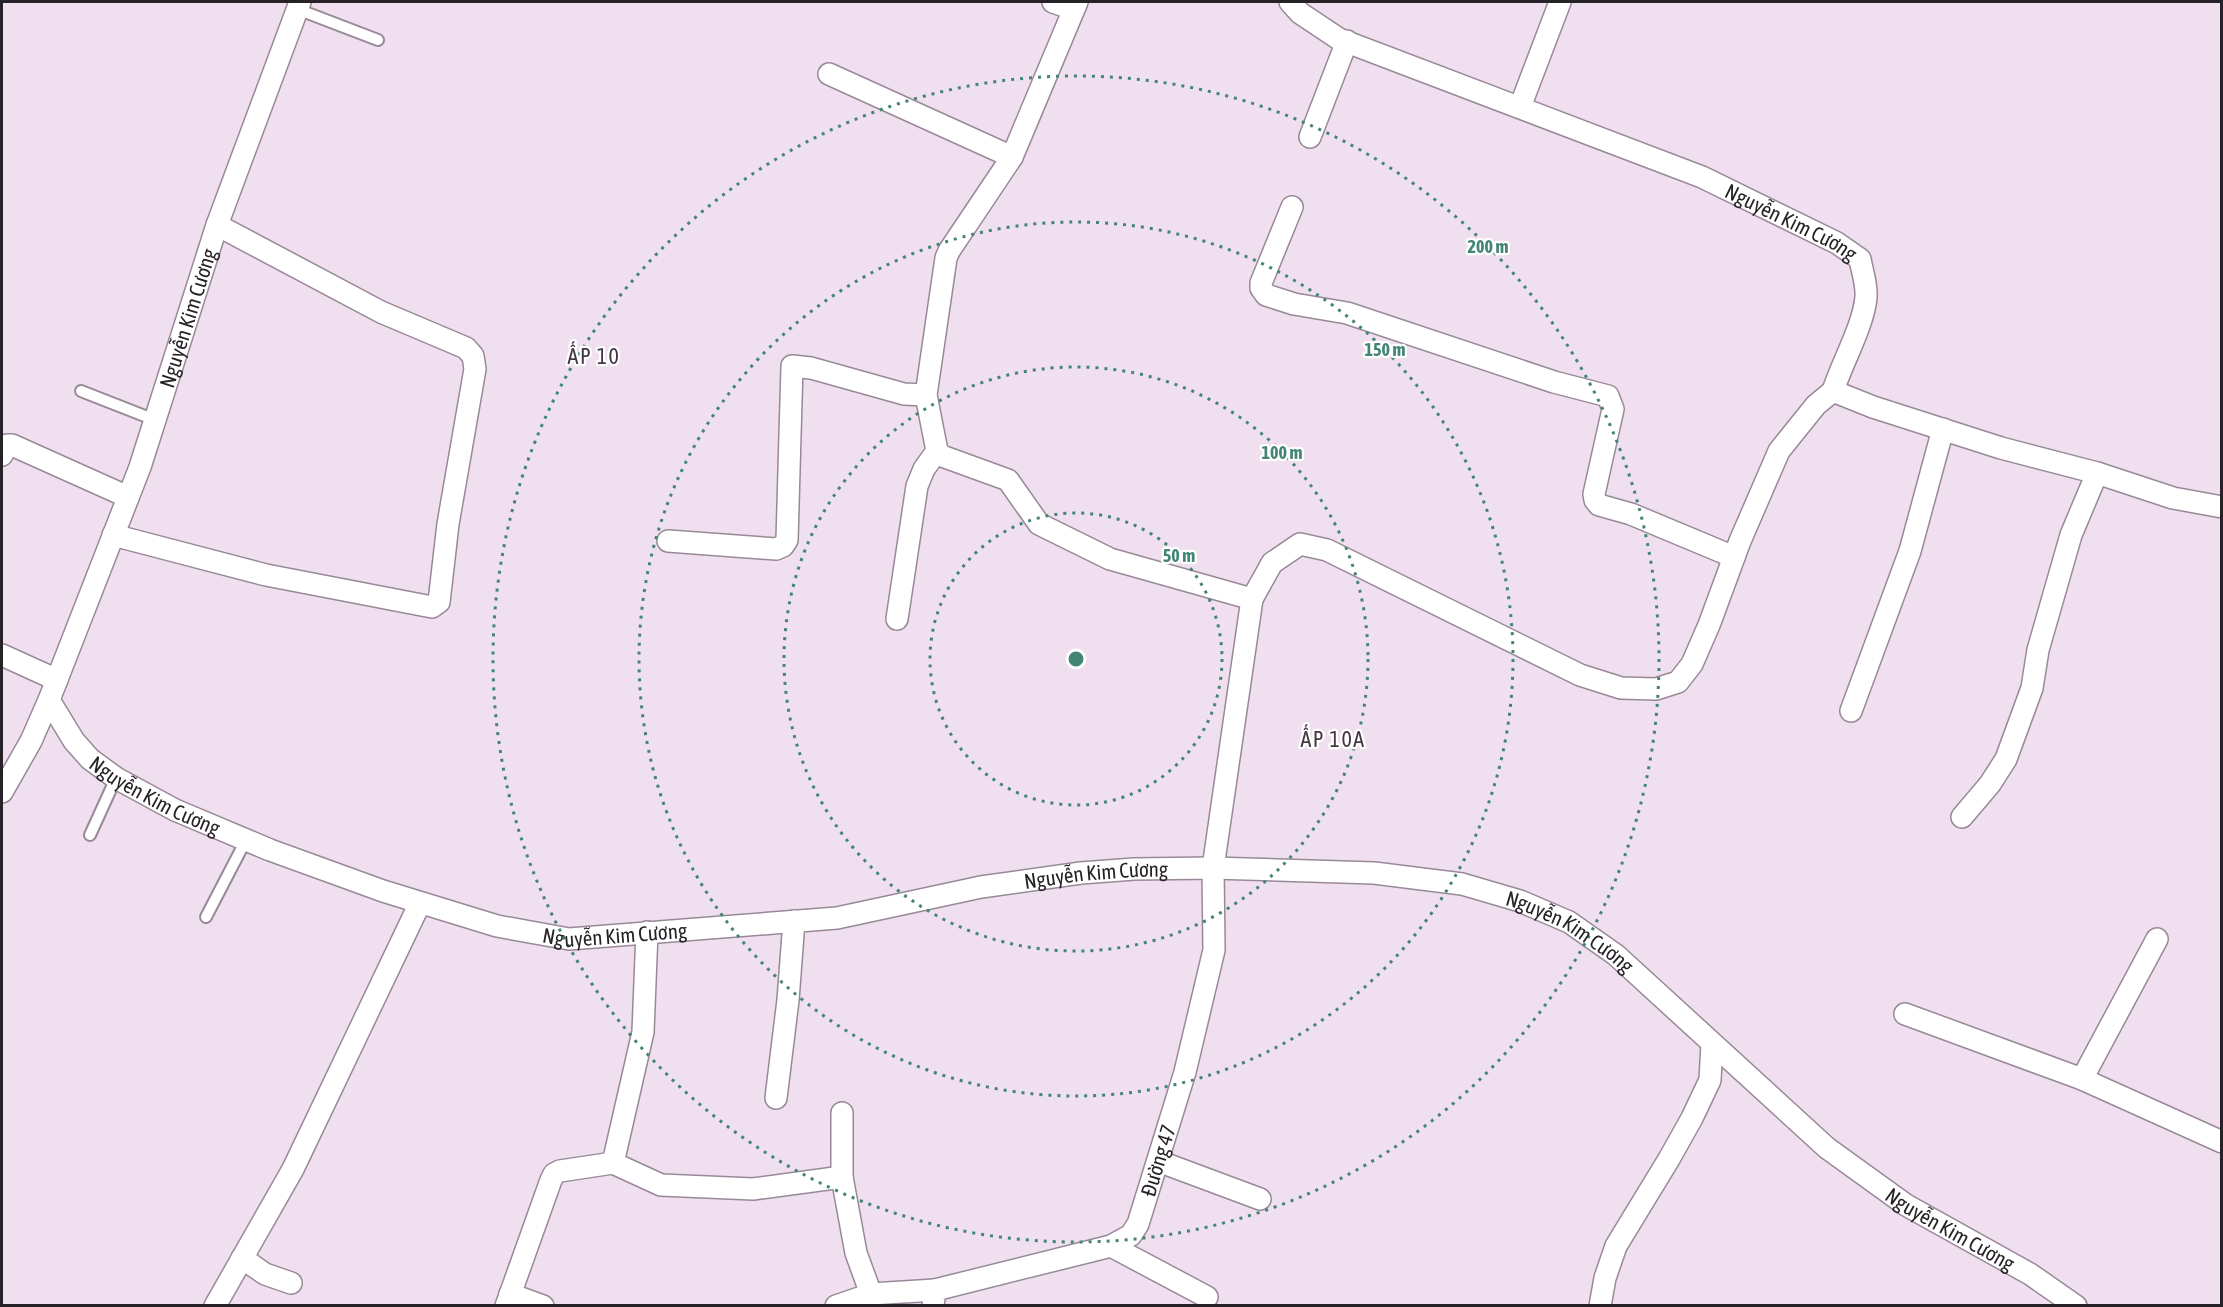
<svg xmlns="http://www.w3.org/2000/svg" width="2223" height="1307" font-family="'Asap Condensed',sans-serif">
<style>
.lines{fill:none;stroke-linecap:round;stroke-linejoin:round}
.service-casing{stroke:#988998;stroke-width:14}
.minor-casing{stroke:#988998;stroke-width:24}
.service{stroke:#fff;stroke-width:10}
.minor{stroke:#fff;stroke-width:21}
.ring{fill:none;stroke:#438575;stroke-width:3;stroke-dasharray:3 6}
.labels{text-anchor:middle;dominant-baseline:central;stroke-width:4.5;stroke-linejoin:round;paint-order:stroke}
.street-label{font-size:21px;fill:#272227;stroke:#fff}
.neighbourhood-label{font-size:22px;letter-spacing:1.5px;fill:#443744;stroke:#fff}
.centre{fill:#438575;stroke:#fff;stroke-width:3}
.ring-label{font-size:18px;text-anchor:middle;font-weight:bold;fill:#438575;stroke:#fff;stroke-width:4.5;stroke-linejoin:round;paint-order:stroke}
</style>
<rect width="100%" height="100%" fill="#f0dfef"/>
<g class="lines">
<g class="service-casing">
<g id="service">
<path d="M297,9l81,31"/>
<path d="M81,391l74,29"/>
<path d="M90,835l26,-57"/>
<path d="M206,917l40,-77"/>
</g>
</g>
<g class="minor-casing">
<g id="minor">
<path d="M1053,2l20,7"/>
<path d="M1077,2l-65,155 -63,94 -3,7 -20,137 11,56 5,5 66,24 31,44 71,35 142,40"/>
<path id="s1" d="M1290,2l10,11 39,26 363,138 135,66 23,16c2,12 7,25 6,38 -2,27 -24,66 -33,94l40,16 128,41 96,25 76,25 49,9"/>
<path d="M829,74l183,83"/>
<path d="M1520,107l40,-105"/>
<path d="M1310,137l37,-96"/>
<path d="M1292,207l-31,76v5l5,7 28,9 53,9 207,69 54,14 5,13 -19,85 1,6 4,5 32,9 103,43"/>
<path d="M2,455l5,-10h5l116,52"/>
<path d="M113,535l153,40 166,32 7,-5 9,-78 27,-155 -2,-13 -7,-8 -85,-36 -164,-87"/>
<path d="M668,541l108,8 7,-3 4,-6 5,-174 19,2 93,26 22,1"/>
<path d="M897,619l20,-133 7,-17 13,-18"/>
<path d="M2,655l55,25"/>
<path id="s2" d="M49,700l25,41 16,18 26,19 59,32 95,40 113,41 114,35 72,13 268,-21 144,-31 100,-14 53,-4 79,-1 161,5 88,11 58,17 49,21 47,33 211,193 79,57 124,69 46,32"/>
<path d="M1851,711l59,-160 33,-122"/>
<path id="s3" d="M2,792l29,-51 18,-41 91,-233 77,-242 83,-223"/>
<path d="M1962,817l28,-33 16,-25 26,-71 6,-38 33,-115 26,-62"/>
<path d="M1905,1014l177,65 140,63"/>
<path d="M2082,1079l75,-140"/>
<path d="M776,1098l12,-98 6,-79"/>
<path d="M842,1113v64l14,76 15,41"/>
<path d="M1158,1161l102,38"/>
<path d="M613,1163l30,-131 4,-100"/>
<path d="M1111,1246l96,51"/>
<path d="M242,1258l23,16 26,9"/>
<path d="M510,1294l33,12"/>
<path d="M215,1306l78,-137 127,-266"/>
<path d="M506,1306l45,-126 3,-6 6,-3 53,-8 48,22 92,4 89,-12"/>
<path d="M836,1306l35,-12 64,-4"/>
<path id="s4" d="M933,1306l2,-16 176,-44 20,-11 7,-11 47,-152 29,-122 -1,-82 39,-269 20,-36 28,-19 27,6 253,125 41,13 35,1 22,-7 14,-18 17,-39 31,-84 39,-90 37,-46 17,-14"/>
<path d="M1600,1306l5,-28 11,-32 53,-87 23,-41 18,-38 2,-36"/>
</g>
</g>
<use href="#service" class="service"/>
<use href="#minor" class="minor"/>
</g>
<g class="ring">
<circle cx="1076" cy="659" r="146"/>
<circle cx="1076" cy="659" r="292"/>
<circle cx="1076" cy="659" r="437"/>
<circle cx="1076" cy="659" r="583"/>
</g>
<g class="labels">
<g class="street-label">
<text stroke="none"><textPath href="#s1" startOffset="550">Nguyễn Kim Cương</textPath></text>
<text stroke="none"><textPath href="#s3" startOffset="510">Nguyễn Kim Cương</textPath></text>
<text stroke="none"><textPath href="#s2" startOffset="147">Nguyễn Kim Cương</textPath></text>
<text stroke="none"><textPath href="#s2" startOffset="1119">Nguyễn Kim Cương</textPath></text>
<text stroke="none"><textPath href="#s2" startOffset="633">Nguyễn Kim Cương</textPath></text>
<text stroke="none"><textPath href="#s2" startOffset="1605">Nguyễn Kim Cương</textPath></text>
<text stroke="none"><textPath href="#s4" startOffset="300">Đường 47</textPath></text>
<text stroke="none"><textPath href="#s2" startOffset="2091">Nguyễn Kim Cương</textPath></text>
</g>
<g class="neighbourhood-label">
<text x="594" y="356">ẤP 10</text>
<text x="1333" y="739">ẤP 10A</text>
</g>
</g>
<circle cx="1076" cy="659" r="9" class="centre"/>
<g class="ring-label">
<text x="1488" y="253">200 m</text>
<text x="1385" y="356">150 m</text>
<text x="1282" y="459">100 m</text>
<text x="1179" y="562">50 m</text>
</g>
<rect width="2223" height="1307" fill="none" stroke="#272227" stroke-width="6"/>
</svg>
